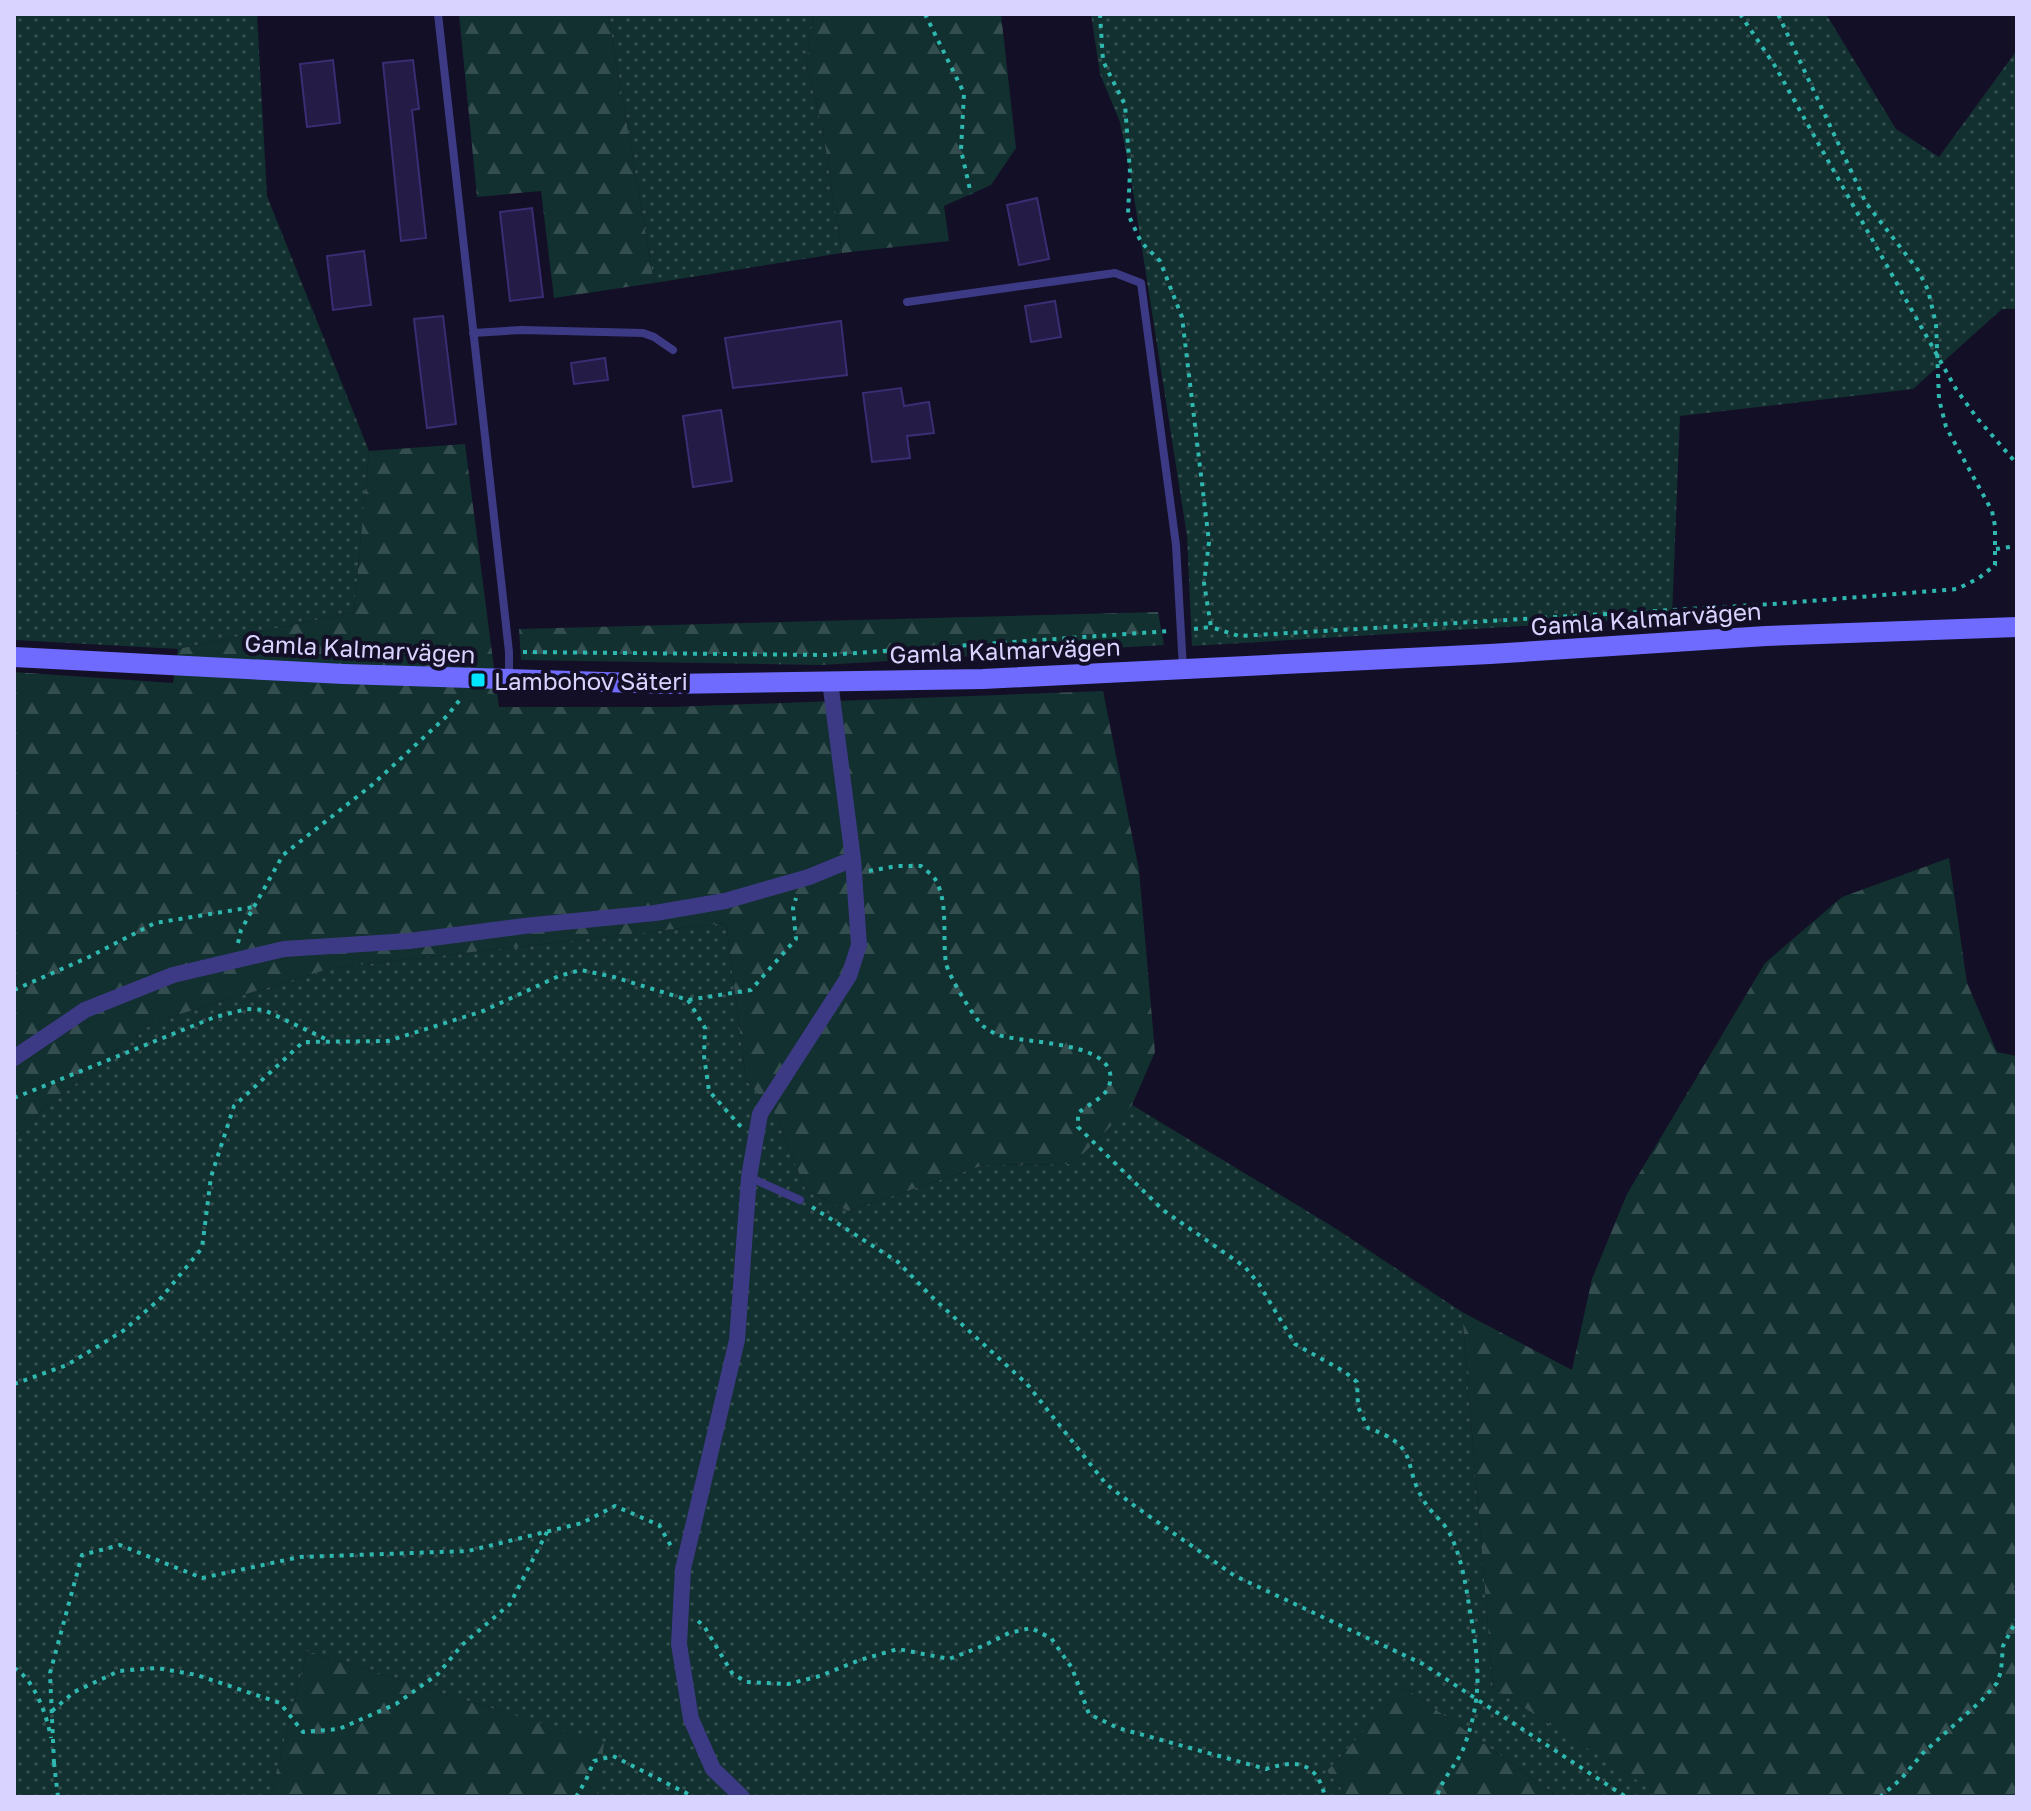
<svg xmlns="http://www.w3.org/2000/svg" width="2031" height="1811" font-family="'Golos Text',sans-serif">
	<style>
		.grass { fill: url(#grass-dots) }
		.forest { fill: url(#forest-firs) }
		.building { fill: #241b47; stroke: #3b2d73; stroke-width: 2 }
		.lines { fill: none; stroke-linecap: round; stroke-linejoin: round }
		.path { stroke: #2fb8b0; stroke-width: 4; stroke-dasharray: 4 6; stroke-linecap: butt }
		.lane { stroke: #3d3a85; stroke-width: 8 }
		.street { stroke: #3d3a85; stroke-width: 16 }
		.secondary { stroke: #6f6bff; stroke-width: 20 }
		.poi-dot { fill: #00e5ff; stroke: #130f26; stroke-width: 3 }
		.labels { text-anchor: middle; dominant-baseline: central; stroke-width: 8; stroke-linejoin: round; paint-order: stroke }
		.street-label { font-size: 24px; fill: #d9d4ff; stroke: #130f26 }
		.poi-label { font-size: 24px; fill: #d9d4ff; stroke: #130f26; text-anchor: start }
	</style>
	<defs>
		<pattern id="grass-dots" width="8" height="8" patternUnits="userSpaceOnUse" patternTransform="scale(2)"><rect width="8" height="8" fill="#12302f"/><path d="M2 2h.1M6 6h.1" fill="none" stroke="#344d4e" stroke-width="1.8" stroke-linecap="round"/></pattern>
		<pattern id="forest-firs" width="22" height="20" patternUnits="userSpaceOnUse" patternTransform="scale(2)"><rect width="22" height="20" fill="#12302f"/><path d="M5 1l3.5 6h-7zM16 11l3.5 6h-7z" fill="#344d4e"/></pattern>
	</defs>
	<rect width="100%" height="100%" fill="#130f26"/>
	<path class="grass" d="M 14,14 L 257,14 L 267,196 L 369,451 L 354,612 L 178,649 L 14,640 Z
		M 814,14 L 806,62 L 822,126 L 842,253 L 654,283 L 608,14 Z
		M 1091,14 L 1826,14 L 1896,129 L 1939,157 L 2017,50 L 2017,309 L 2002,309 L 1913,389 L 1680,416 L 1672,617 L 1192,646 L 1187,536 L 1130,172 L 1120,122 L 1100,74 Z
		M 726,923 L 746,1080 L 775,1114 L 806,1190 L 848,1211 L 984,1165 L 1073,1164 L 1132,1105 L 1335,1228 L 1462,1312 L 1493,1688 L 1655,1791 L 1653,1797 L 1559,1797 L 1404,1687 L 1327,1771 L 1348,1797 L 598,1797 L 603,1743 L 307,1651 L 270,1797 L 14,1797 L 14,1142 L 40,1112 L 154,1022 L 332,968 Z"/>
	<path class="forest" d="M 459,14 L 608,14 L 654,283 L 554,298 L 541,191 L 477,197 Z
		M 814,14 L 1001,14 L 1016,148 L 991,185 L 944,206 L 949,241 L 842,253 L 822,126 L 806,62 Z
		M 465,444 L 499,707 L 671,707 L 1103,691 L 1139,870 L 1155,1052 L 1132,1105 L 1073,1164 L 984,1165 L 848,1211 L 806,1190 L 775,1114 L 746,1080 L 726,923 L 332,968 L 154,1022 L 40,1112 L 14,1142 L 14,672 L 173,683 L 178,649 L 354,612 L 369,451 Z
		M 1158,612 L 1164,645 L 821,665 L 521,660 L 519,629 Z
		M 1949,858 L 1967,983 L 1997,1052 L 2017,1056 L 2017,1586 L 2014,1588 L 2017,1598 L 2017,1797 L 1653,1797 L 1654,1791 L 1493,1688 L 1462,1312 L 1572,1370 L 1592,1279 L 1627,1194 L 1765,963 L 1842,897 Z
		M 307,1651 L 604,1743 L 598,1797 L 270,1797 Z
		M 1404,1687 L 1559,1797 L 1348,1797 L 1327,1771 Z"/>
	<path class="building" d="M 333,60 L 340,123 L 307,127 L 300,64 Z
		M 413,60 L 419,109 L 412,110 L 426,238 L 401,241 L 383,63 Z
		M 1037,198 L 1049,259 L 1019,265 L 1007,205 Z
		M 532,208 L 543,297 L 510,301 L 500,212 Z
		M 364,251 L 371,305 L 333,310 L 327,256 Z
		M 1055,301 L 1061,337 L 1031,342 L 1025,306 Z
		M 443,316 L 456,424 L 427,428 L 414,319 Z
		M 841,321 L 847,375 L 733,388 L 725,338 Z
		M 605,358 L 608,380 L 574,384 L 571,363 Z
		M 901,388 L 904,406 L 929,402 L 934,433 L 907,436 L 910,458 L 872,462 L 863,393 Z
		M 721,410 L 732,481 L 693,487 L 683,416 Z"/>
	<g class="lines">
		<path class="path" d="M 925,14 L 964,93 L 961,150 L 971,194
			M 1100,14 L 1103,61 L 1125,105 L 1130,172 L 1128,214 L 1141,242 L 1160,261 L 1182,317 L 1209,542 L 1204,583 L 1211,627 L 1239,636 L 1773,604 L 1957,589 L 1979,578 L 1995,565 L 1995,526 L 1992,511 L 1946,427 L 1939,399 L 1936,324 L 1928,290 L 1918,270 L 1866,203 L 1778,14
			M 1740,14 L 1775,66 L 1956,389 L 1977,418 L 2017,464
			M 1996,549 L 2017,546
			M 1194,629 L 1211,627
			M 523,652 L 827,655 L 1169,631
			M 869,871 L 897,866 L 921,866 C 925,870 932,874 935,879 C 949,902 942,938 946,963 C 948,975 974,1018 983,1026 C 987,1029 994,1034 999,1035 C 1022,1044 1124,1040 1109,1086 C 1105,1098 1087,1105 1078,1113 L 1078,1127 L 1163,1210 L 1245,1267 L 1259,1284 L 1295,1344 L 1345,1372 L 1357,1382 L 1358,1407 L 1368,1428 C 1422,1447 1401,1464 1424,1501 C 1431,1513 1444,1522 1450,1534 C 1461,1557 1465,1580 1469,1605 C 1478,1657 1484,1692 1465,1744 C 1459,1763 1442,1777 1437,1797
			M 238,943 L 241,930 L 283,855 L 372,785 L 447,716 L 462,697
			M 14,990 L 89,957 L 155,923 L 253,907
			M 688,1000 L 705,1028 L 704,1056 L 709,1091 L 742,1128
			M 14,1098 L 215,1017 L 247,1009 L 264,1010 L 330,1041
			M 812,1207 L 898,1262 L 931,1296 L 1027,1384 L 1106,1484 L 1136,1507 L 1235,1576 L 1423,1664 L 1626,1797
			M 14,1384 L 67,1365 L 123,1331 L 162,1297 L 202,1248 L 211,1177 L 234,1106 L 303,1042 L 388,1041 L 483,1011 L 559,976 L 581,970 L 614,977 L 688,1000 L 751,990 L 796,939 L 793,908 L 796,898
			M 698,1621 L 704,1626 L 732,1673 L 746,1682 L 788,1684 L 820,1676 L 860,1660 L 898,1649 L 949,1659 L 983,1646 L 1009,1633 L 1031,1628 L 1051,1638 L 1072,1668 L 1089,1714 L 1118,1728 L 1266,1769 C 1297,1759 1317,1762 1325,1797
			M 14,1668 C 35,1680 47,1716 51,1738
			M 52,1711 L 74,1692 L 119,1671 L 157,1668 L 197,1675 L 280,1703 L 303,1732 L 339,1729 L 396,1704 L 438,1674 L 462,1645 L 510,1604 L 547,1532
			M 54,1763 L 50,1673 L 82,1555 L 120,1545 L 202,1578 L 300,1557 L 468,1551 L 582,1523 L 615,1506 L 659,1525 L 671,1546
			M 54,1763 L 58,1797
			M 576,1797 L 586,1780 L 594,1761 L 613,1756 L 694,1797
			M 1880,1797 L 1901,1779 L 1923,1753 L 1982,1700 L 1997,1683 L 2001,1671 L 2003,1646 L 2017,1619"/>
		<path class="lane" d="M 438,14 L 509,652 L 509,680
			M 907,302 L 1115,273 L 1141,283 L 1176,545 L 1183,669
			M 473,333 L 521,330 L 643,333 L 654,337 L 673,350
			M 749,1177 L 800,1200"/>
		<path class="street" d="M 14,1058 L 85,1010 L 173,975 L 284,949 L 409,941 L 524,926 L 655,913 L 725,901 L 809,877 L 853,859 L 830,681
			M 742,1797 L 713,1769 L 691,1719 L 679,1644 L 683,1569 L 737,1340 L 749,1177 L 760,1114 L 849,976 L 859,945 L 853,859"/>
		<path class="secondary" d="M 14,657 L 344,674 L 668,684 L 983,679 L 1490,654 L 1766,636 L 2017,627"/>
	</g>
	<rect class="poi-dot" x="470" y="672" width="16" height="16" rx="4"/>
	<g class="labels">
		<g class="street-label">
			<text transform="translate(1646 618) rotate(-4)">Gamla Kalmarvägen</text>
			<text transform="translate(360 648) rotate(3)">Gamla Kalmarvägen</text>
			<text transform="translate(1005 650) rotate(-2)">Gamla Kalmarvägen</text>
		</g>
		<g class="poi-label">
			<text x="494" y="680">Lambohov Säteri</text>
		</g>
	</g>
	<rect width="2031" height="1811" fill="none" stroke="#d9d4ff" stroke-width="32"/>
</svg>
